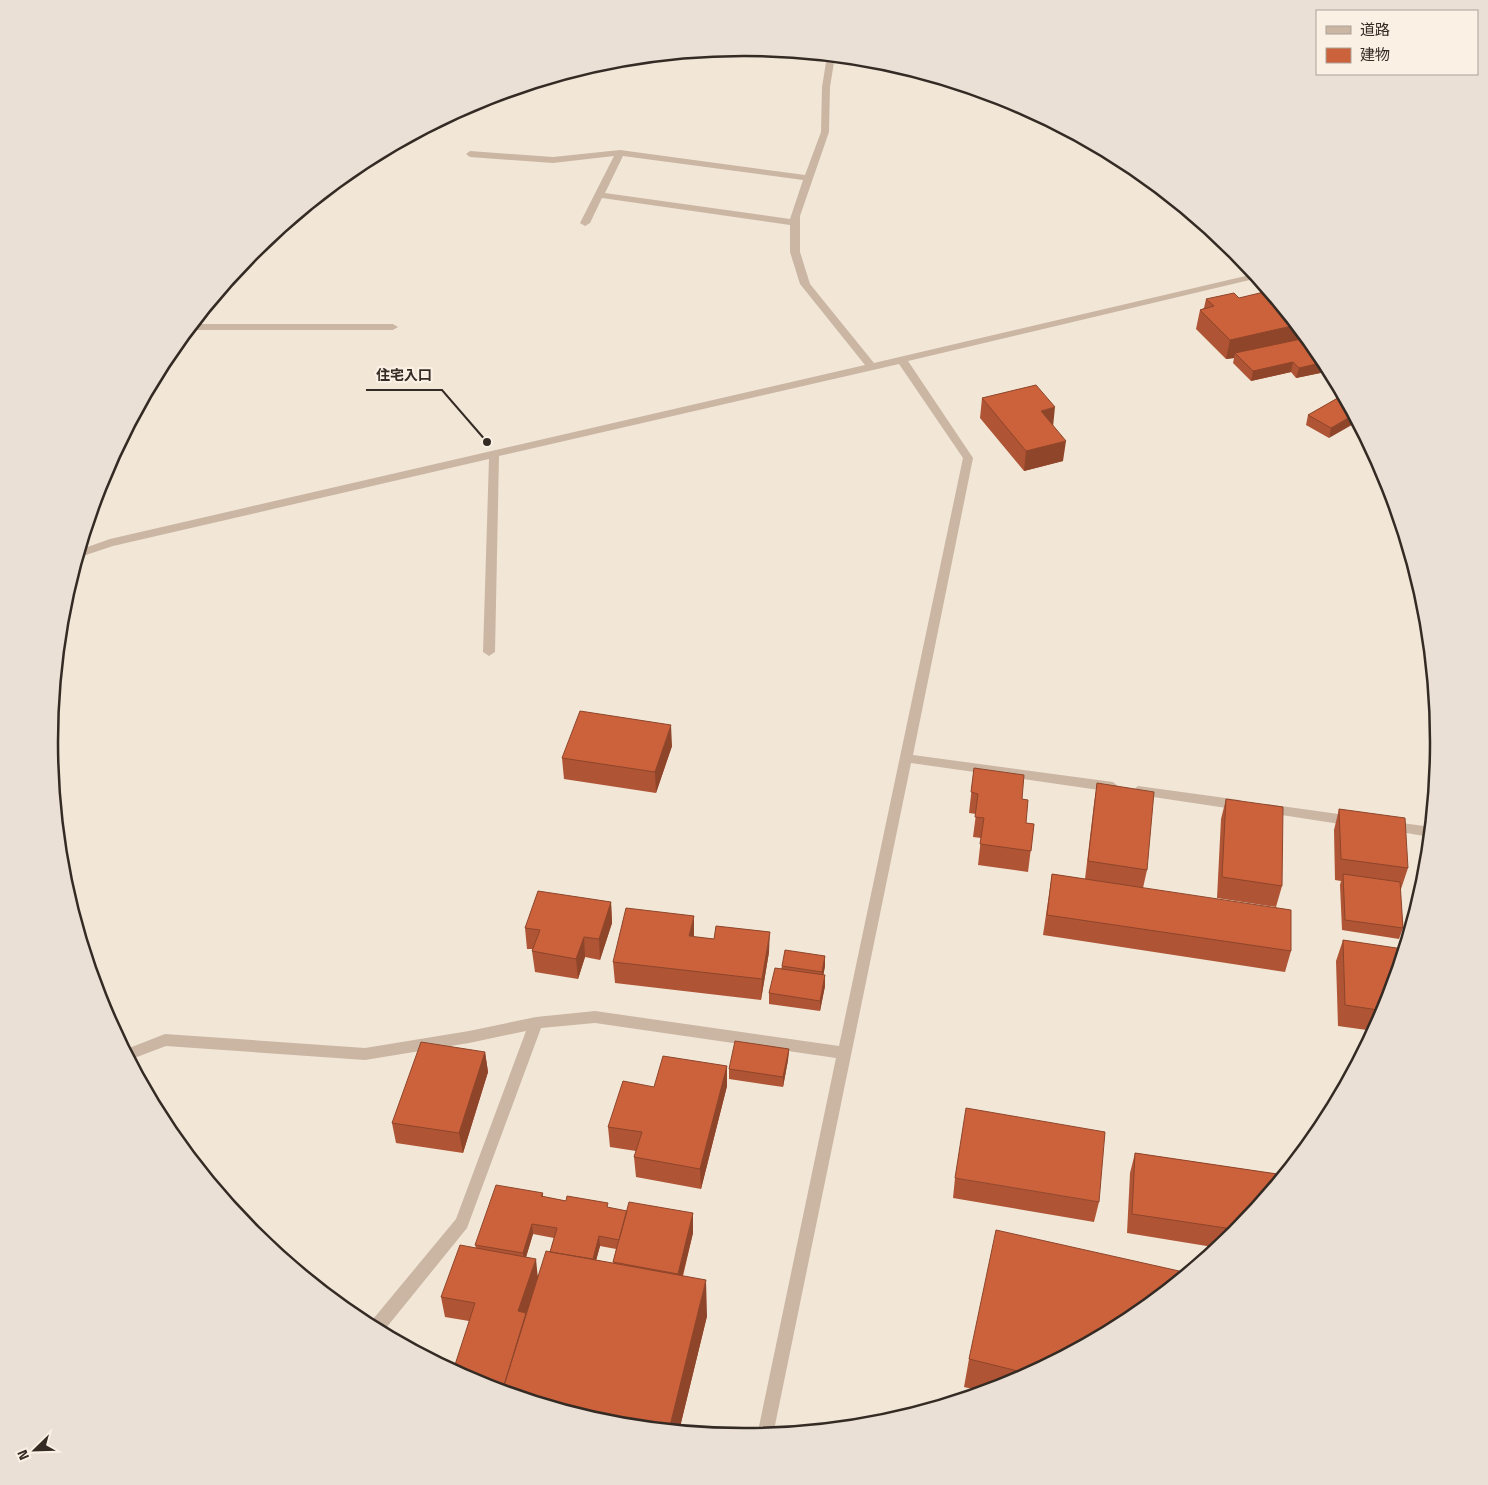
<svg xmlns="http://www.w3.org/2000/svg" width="1488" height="1485" font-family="'Titillium Web','Noto Sans JP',sans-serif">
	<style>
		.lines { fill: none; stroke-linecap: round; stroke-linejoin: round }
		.minor { fill: #cab6a3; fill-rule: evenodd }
		.wall { fill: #af5434; fill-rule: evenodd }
		.shaded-wall { fill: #8e452a }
		.building { fill: #cb623c; stroke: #8e452a }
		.rim { fill: none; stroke: #352b25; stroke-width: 2.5 }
		.leader { fill: none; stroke: #352b25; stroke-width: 2 }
		.callout-dot { fill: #352b25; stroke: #faf0e4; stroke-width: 2 }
		.callout-label { font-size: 14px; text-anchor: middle; font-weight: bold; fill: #352b25; stroke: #faf0e4; stroke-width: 4.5; stroke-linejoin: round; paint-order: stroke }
	</style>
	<rect width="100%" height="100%" fill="#f2e6d7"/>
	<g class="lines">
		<path class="minor" d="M 827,56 L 835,56 L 830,87 L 829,132 L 800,216 L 800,252 L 810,284 L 874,363 L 1254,274 L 1258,278 L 908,361 L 973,458 L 913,755 L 1113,782 L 1119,787 L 1113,792 L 911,763 L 773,1435 L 757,1436 L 836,1058 L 595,1023 L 541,1028 L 467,1228 L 382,1333 L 368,1326 L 369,1324 L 456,1219 L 526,1031 L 469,1043 L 365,1060 L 166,1046 L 129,1060 L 124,1050 L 165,1034 L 365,1048 L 469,1031 L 536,1017 L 595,1011 L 839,1046 L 963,458 L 899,364 L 499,456 L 495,652 L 489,656 L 483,652 L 489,459 L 113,546 L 77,558 L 79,550 L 110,539 L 865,365 L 800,284 L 790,252 L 790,225 L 602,198 L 590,223 L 585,226 L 580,223 L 614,156 L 553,163 L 470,157 L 466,154 L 470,151 L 553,157 L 620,150 L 805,175 L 821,132 L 822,87 ZM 623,156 L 803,180 L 790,219 L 605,193 Z
			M 193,324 L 393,324 L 398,327 L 393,330 L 188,330 Z
			M 1138,786 L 1240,800 L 1246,805 L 1240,810 L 1133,794 L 1132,791 Z
			M 1267,804 L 1353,816 L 1358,818 L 1359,821 L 1358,824 L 1353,826 L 1262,812 L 1261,809 Z
			M 1388,821 L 1431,827 L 1430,837 L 1383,829 L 1381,826 L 1383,823 Z"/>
	</g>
	<path class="wall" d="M 1239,298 L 1322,357 L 1330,371 L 1296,378 L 1291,372 L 1251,381 L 1233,363 L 1234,358 L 1226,359 L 1196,329 L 1200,310 L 1204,308 L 1206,299 Z
		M 1343,395 L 1329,438 L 1306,425 L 1308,415 Z
		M 982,398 L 1053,426 L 1063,461 L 1024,471 L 980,418 Z
		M 672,746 L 656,793 L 564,779 L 562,758 Z
		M 974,768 L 1022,799 L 1026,823 L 1034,824 L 1028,872 L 978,865 L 981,838 L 973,837 L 976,814 L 969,813 Z
		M 1097,783 L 1147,870 L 1143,888 L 1291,951 L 1285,972 L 1043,935 L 1052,874 L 1085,879 L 1094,804 Z
		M 1226,799 L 1282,886 L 1276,907 L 1217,898 L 1221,819 Z
		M 1339,809 L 1408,868 L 1401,889 L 1400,889 L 1403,928 L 1399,939 L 1342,930 L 1340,885 L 1341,881 L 1335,880 L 1334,830 Z
		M 611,902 L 612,923 L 600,960 L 585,957 L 578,979 L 535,972 L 532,951 L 533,949 L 527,949 L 525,928 Z
		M 694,937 L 714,939 L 769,952 L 761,1000 L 615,983 L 613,962 Z
		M 1343,940 L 1386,1009 L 1374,1031 L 1338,1026 L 1336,961 Z
		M 825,956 L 825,966 L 823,975 L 825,975 L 825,986 L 820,1011 L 769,1004 L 769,993 L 781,969 L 782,966 Z
		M 789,1049 L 788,1060 L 783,1087 L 729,1079 L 729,1069 Z
		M 485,1052 L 488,1072 L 463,1153 L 396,1143 L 392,1123 Z
		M 727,1066 L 727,1086 L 701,1189 L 636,1177 L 634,1157 L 636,1151 L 610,1147 L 608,1127 L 654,1087 Z
		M 1135,1153 L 1284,1175 L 1235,1234 L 1219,1248 L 1127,1233 L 1130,1173 Z
		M 955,1178 L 1099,1202 L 1094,1222 L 953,1198 Z
		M 543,1193 L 543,1197 L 627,1211 L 693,1213 L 693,1233 L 683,1276 L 707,1316 L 679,1431 L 608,1424 L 469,1321 L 445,1317 L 441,1297 L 476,1248 L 475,1245 ZM 533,1234 L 554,1238 L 550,1252 L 538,1276 L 526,1257 ZM 600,1246 L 616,1249 L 613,1263 L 596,1260 Z
		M 1130,1321 L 1010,1385 L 985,1392 L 964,1387 L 969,1359 Z"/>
	<path class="shaded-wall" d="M 1296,325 L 1307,338 L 1235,353 L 1234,358 L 1226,359 L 1230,340 Z
		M 1293,362 L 1291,372 L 1251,381 L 1253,371 Z
		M 1325,362 L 1330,371 L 1296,378 L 1299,368 Z
		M 1055,407 L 1053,427 L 1041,411 Z
		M 1353,415 L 1357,422 L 1329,438 L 1331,428 Z
		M 1066,441 L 1063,461 L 1024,471 L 1026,451 Z
		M 671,725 L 672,746 L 656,793 L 655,772 Z
		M 611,902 L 612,923 L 600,960 L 599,939 Z
		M 694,916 L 694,936 L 689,936 Z
		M 770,932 L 769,952 L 761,1000 L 762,979 Z
		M 584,937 L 585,957 L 578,979 L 576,959 Z
		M 825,956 L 825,966 L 822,983 L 822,972 Z
		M 825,975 L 825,986 L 820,1011 L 820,1001 Z
		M 789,1049 L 788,1060 L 783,1087 L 783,1077 Z
		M 485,1052 L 488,1072 L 463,1153 L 459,1133 Z
		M 727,1066 L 727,1086 L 701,1189 L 700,1169 Z
		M 693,1213 L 693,1233 L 678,1293 L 678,1274 Z
		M 532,1224 L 533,1234 L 524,1264 L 523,1253 Z
		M 599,1236 L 600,1246 L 592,1276 L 591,1266 Z
		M 536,1259 L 538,1279 L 521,1331 L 518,1311 Z
		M 706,1280 L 707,1316 L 679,1431 L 669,1430 Z"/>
	<path class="building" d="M 1268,291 L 1296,325 L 1230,340 L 1200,310 L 1214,306 L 1206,299 L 1234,293 L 1239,298 Z
		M 1306,338 L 1322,357 L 1325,362 L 1299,368 L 1293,362 L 1253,371 L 1235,353 Z
		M 1036,385 L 1055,407 L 1041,411 L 1066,441 L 1026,451 L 982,398 Z
		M 1343,395 L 1353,415 L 1331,428 L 1308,415 Z
		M 580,711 L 671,725 L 655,772 L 562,758 Z
		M 974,768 L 1024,775 L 1022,799 L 1028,800 L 1026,823 L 1034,824 L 1031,851 L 980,844 L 984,818 L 975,817 L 978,794 L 971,792 Z
		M 1097,783 L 1154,792 L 1147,870 L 1088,861 Z
		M 1226,799 L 1283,807 L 1282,886 L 1222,877 Z
		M 1339,809 L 1405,818 L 1408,868 L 1341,859 Z
		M 1052,874 L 1291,910 L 1291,951 L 1047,915 Z
		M 1343,874 L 1400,882 L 1403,928 L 1345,920 Z
		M 538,891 L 611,902 L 599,939 L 584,937 L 576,959 L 532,951 L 540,930 L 525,928 Z
		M 626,908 L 694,916 L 689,936 L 714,939 L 716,926 L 770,932 L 762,979 L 613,962 Z
		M 1343,940 L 1403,949 L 1403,953 L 1385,1011 L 1345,1005 Z
		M 785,950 L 825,956 L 822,972 L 782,966 Z
		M 775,968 L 825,975 L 820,1001 L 769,993 Z
		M 735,1041 L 789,1049 L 783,1077 L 729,1069 Z
		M 421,1042 L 485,1052 L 459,1133 L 392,1123 Z
		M 663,1056 L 727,1066 L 700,1169 L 634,1157 L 642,1132 L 608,1127 L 623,1081 L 654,1087 Z
		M 966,1108 L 1105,1132 L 1099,1202 L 955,1178 Z
		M 1135,1153 L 1284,1175 L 1239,1230 L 1132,1214 Z
		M 496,1185 L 543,1193 L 541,1196 L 566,1201 L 567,1196 L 608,1203 L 607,1207 L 627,1211 L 619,1240 L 599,1236 L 593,1259 L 550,1252 L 557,1228 L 532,1224 L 523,1253 L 475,1245 Z
		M 629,1202 L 693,1213 L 678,1274 L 613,1262 Z
		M 996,1230 L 1188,1273 L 1130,1321 L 1030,1374 L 969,1359 Z
		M 460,1245 L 536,1259 L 518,1311 L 526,1313 L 502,1392 L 478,1384 L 453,1371 L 475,1303 L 441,1297 Z
		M 546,1251 L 706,1280 L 669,1430 L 608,1424 L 502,1392 Z"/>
	<path d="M0 0H1488V1485H0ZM58 742a686 686 0 1 1 1372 0a686 686 0 1 1-1372 0Z" fill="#eae0d5" fill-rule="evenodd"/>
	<path class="rim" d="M58 742a686 686 0 1 1 1372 0a686 686 0 1 1-1372 0Z"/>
	<path class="leader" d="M487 442L442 390H366"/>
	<circle class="callout-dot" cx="487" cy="442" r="5"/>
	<g class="callout-label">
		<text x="404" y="380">住宅入口</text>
	</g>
	<rect x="1316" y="10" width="162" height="65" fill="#faf0e4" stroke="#aba198"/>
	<rect x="1326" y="26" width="25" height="8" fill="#cab6a3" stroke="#aba198"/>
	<text x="1360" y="35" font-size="15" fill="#352b25">道路</text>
	<rect x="1326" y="48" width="25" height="15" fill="#cb623c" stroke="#aba198"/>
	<text x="1360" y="60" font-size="15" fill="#352b25">建物</text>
	<g transform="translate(35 1450) rotate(247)" stroke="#faf0e4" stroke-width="4" paint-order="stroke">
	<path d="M0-4L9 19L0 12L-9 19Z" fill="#352b25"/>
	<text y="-8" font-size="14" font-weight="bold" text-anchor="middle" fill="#352b25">N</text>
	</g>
</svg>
